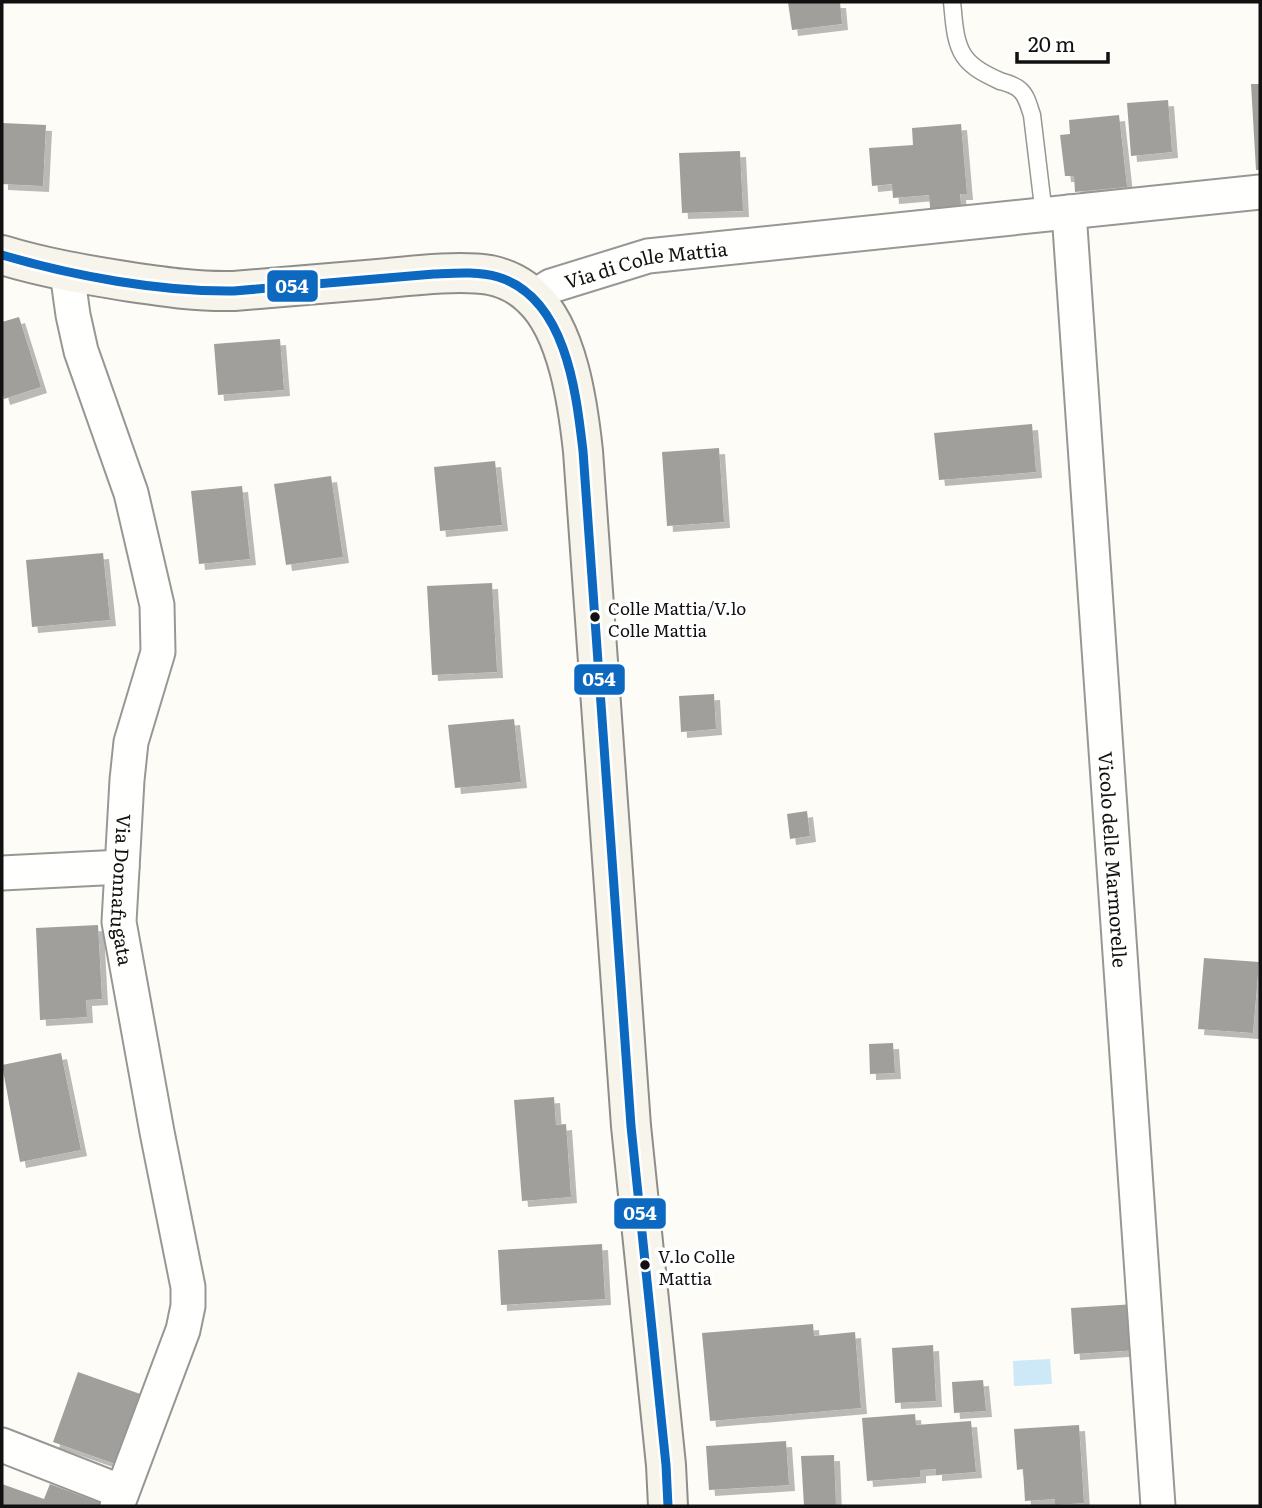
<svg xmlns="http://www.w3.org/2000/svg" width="1262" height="1508" font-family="Literata,serif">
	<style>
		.water { fill: #cde8f7 }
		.building { fill: #a19f9c; filter: url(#shadow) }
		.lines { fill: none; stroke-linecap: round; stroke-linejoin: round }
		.lane-casing { stroke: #979795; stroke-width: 19 }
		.street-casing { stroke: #979795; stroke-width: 37 }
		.secondary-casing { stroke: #8e8d8b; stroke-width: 42 }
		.lane { stroke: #fffffe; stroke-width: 16 }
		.street { stroke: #fffffe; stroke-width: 33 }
		.secondary { stroke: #f6f4eb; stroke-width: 38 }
		.bus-1-casing { stroke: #fff; stroke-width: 14 }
		.bus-1 { stroke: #0c69bf; stroke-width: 9 }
		.bus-dot { fill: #111; stroke: #fff; stroke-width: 2.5 }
		.labels { text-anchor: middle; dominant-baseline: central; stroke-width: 7; stroke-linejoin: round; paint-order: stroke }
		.bus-label { font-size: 17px; fill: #111; stroke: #fff; text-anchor: start }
		.street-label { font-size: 19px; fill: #111; stroke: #fff }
		.line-badge { stroke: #fff; stroke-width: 2.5 }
		.badge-label { font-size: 19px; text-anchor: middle; font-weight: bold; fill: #fff }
	</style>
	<defs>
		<filter id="shadow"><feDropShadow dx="6" dy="6" stdDeviation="0" flood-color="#0004"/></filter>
	</defs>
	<rect width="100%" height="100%" fill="#fdfcf7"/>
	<path class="water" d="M 1050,1359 L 1052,1384 L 1014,1386 L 1013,1361 Z"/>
	<path class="building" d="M 788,2 L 840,2 L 842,24 L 792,30 Z
		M 1251,84 L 1260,84 L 1260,170 L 1256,170 Z
		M 1168,100 L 1172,152 L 1131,156 L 1127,103 Z
		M 1119,115 L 1127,187 L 1075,192 L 1074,176 L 1065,176 L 1060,135 L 1070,134 L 1069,120 Z
		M 2,123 L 46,125 L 43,186 L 2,184 Z
		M 961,124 L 967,194 L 960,194 L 962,216 L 931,219 L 929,195 L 893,198 L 892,184 L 872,186 L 869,148 L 913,145 L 912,128 Z
		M 740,151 L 743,211 L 682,213 L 679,153 Z
		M 19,317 L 41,387 L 4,399 L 2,391 L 2,322 Z
		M 280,339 L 284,390 L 218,395 L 214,344 Z
		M 1032,424 L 1036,472 L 939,480 L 934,433 Z
		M 719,448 L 724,522 L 667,526 L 662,452 Z
		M 495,461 L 502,525 L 440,531 L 434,467 Z
		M 331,476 L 343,557 L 286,565 L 274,484 Z
		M 242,486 L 250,559 L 199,564 L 191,491 Z
		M 103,553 L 110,620 L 32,627 L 26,560 Z
		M 492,583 L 497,672 L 432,675 L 427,586 Z
		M 714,694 L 716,729 L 681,732 L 679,696 Z
		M 514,719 L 521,782 L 455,788 L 448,725 Z
		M 807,811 L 810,836 L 790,839 L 787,814 Z
		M 98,925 L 102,999 L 86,1000 L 87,1017 L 40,1020 L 36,928 Z
		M 1204,958 L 1259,962 L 1253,1033 L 1198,1029 Z
		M 893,1043 L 895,1073 L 870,1074 L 869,1044 Z
		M 61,1053 L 81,1150 L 20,1162 L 2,1065 Z
		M 554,1097 L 556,1125 L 566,1124 L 571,1197 L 522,1201 L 514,1100 Z
		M 602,1244 L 605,1299 L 501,1305 L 498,1250 Z
		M 1136,1304 L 1139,1350 L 1074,1354 L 1071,1308 Z
		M 813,1324 L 814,1336 L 855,1332 L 861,1408 L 710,1421 L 702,1333 Z
		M 933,1345 L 936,1401 L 895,1403 L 892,1348 Z
		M 78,1372 L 143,1395 L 118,1465 L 53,1442 Z
		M 983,1380 L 986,1411 L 954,1413 L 952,1382 Z
		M 915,1414 L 916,1425 L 971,1421 L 976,1472 L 936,1475 L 936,1469 L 920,1470 L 920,1477 L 867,1481 L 862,1418 Z
		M 1079,1425 L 1084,1503 L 1055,1505 L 1055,1499 L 1025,1501 L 1023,1469 L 1017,1470 L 1014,1429 Z
		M 786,1441 L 789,1485 L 709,1490 L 706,1446 Z
		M 834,1455 L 836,1506 L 804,1506 L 801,1456 Z
		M 2,1484 L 44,1499 L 50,1484 L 103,1504 L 102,1506 L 2,1506 Z"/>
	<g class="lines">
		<defs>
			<path id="lane" d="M 952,2 C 954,19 954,41 964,56 C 972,68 987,75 1000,81 C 1007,83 1015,85 1020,90 C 1027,96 1029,107 1032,115 L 1044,215"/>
			<g id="street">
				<path id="s1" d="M 1069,212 L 1158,1506"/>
				<path id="s2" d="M 67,272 L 73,315 L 81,351 L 131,493 L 157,605 L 158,652 L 131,742 L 127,780 L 119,922 L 157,1132 L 188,1287 L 188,1306 L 183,1330 L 117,1506"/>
				<path id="s3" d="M 533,297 L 551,286 L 648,256 L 1260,192"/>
				<path d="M 2,873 L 122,867"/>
				<path d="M 2,1445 L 122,1492"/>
			</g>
			<path id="secondary" d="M 2,255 C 44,268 87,275 131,282 C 165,287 199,292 234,291 C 282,287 330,283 378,279 C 410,276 458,270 490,275 C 505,278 521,286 532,297 C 568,330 578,405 583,451 L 631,1126 L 666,1465 L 668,1506"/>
		</defs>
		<use href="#lane" class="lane-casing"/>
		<use href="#street" class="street-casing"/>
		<use href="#secondary" class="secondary-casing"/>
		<use href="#lane" class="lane"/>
		<use href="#street" class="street"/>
		<use href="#secondary" class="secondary"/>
		<defs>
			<path id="bus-1" d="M 2,255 C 73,276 160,292 234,291 L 434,274 C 455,273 478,271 498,277 C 566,298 576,391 583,451 L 631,1126 L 666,1465 L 668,1506"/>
		</defs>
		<use href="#bus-1" class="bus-1-casing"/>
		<use href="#bus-1" class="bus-1"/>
	</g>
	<g class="bus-dot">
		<circle cx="595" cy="617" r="6"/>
		<circle cx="645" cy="1265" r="6"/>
	</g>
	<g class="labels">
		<g class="bus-label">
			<text x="608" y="607">Colle Mattia/V.lo<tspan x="608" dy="22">Colle Mattia</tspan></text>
			<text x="658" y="1255">V.lo Colle<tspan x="658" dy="22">Mattia</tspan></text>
		</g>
		<g class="street-label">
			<text stroke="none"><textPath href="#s3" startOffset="119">Via di Colle Mattia</textPath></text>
			<text stroke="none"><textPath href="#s1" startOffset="649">Vicolo delle Marmorelle</textPath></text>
			<text stroke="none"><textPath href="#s2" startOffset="635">Via Donnafugata</textPath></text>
		</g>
	</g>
	<g class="line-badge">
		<rect x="266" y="269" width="53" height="34" rx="7" fill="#0c69bf"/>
		<rect x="573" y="663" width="53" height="33" rx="7" fill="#0c69bf"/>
		<rect x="613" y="1197" width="54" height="33" rx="7" fill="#0c69bf"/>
	</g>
	<g class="badge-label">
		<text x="292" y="293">054</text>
		<text x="599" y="686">054</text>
		<text x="640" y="1220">054</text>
	</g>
	<rect width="1262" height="1508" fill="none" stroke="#111111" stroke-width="7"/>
	<path d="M1017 52v10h91v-10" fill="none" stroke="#111111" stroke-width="3.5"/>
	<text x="1028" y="52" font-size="21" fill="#111111" stroke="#ffffff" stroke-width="5" paint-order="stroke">20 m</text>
</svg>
